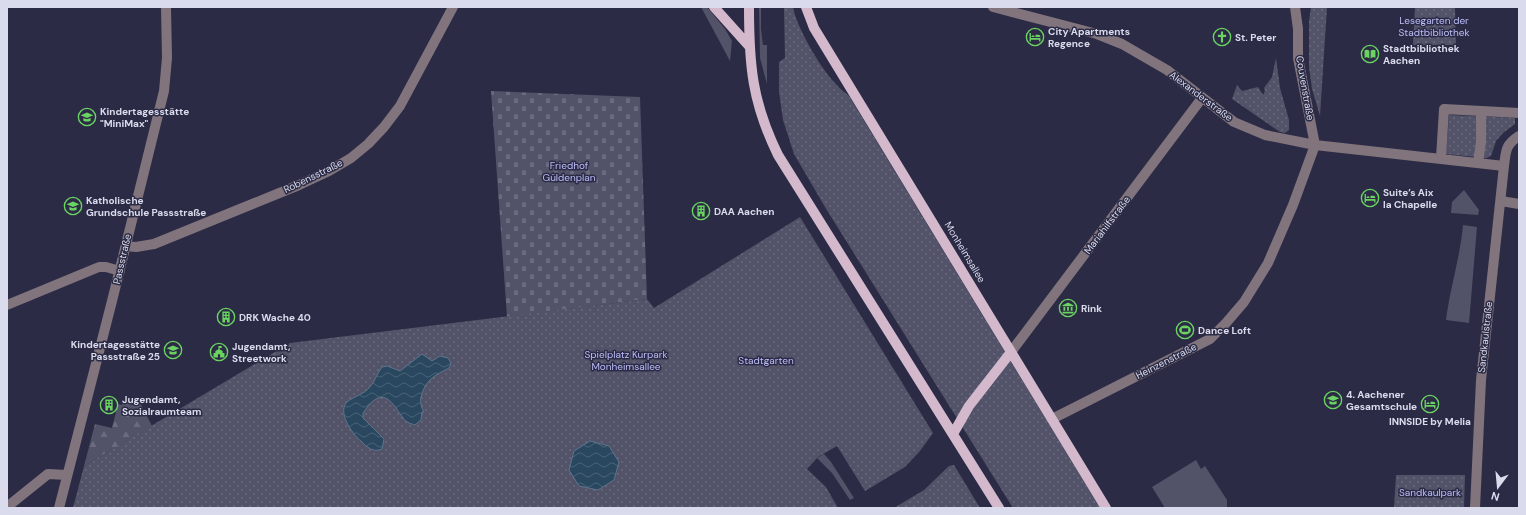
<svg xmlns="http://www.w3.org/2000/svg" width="1526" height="515" font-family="'DM Sans',sans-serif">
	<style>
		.green { fill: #525368 }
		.forest { fill: url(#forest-firs) }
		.cemetery { fill: url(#cemetery-stones) }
		.park { fill: url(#park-dots) }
		.water { fill: url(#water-waves); stroke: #5e748a }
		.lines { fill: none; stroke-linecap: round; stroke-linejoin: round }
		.minor { stroke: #81747d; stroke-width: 10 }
		.major { stroke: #d4b9cd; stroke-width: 10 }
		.labels { text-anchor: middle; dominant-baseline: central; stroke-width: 3; stroke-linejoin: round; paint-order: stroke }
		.park-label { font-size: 10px; fill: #bdbefa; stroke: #2b2b45 }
		.poi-label { font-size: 10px; font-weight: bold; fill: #dadbed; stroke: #2b2b45; text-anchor: start }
		.street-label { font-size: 10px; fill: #dadbed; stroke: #2b2b45 }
	</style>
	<defs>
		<pattern id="forest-firs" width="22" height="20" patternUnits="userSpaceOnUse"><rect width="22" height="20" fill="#525368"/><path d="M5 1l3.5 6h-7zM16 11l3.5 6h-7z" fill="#6a6b7e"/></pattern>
		<pattern id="cemetery-stones" width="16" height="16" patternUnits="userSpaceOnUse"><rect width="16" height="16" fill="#525368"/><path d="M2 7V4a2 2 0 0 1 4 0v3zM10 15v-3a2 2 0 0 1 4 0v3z" fill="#6a6b7e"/></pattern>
		<pattern id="park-dots" width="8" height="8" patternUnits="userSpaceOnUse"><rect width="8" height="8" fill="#525368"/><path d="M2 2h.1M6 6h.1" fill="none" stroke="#6a6b7e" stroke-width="1.8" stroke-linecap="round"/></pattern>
		<pattern id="water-waves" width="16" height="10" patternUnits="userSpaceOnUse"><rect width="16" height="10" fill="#29485f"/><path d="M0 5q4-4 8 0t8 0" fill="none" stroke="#476276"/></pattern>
	</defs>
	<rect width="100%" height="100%" fill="#2b2b45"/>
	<path class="green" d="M 701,7 L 707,7 L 725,29 L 732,41 L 730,61 Z
		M 759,7 L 761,7 L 761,29 L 763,45 L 767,45 L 767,84 L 760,58 Z
		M 1464,190 L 1479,210 L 1478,215 L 1451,213 L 1452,202 Z
		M 1463,225 L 1477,227 L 1469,323 L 1446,320 C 1450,288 1460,258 1463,225 Z
		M 824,454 L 831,462 L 854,498 L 850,500 L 832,473 L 817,458 Z
		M 1196,460 L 1201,469 L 1205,466 L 1227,500 L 1227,507 L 1165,508 L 1152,487 Z"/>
	<path class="forest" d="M 138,399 L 152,426 L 84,466 L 95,424 L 112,428 L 118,404 L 122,405 L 123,402 L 126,403 L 130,400 L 131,403 Z"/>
	<path class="cemetery" d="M 491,91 L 640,97 L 647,299 L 507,317 Z"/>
	<path class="park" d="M 784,7 L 793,7 C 796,26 821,69 835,83 C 839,88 844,92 849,96 L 1100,508 L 1013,508 L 825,207 L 794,154 L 783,120 L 779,92 L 779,62 L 785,58 Z
		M 1311,7 L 1327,7 L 1320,116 L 1312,89 L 1309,67 L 1309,21 Z
		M 1415,7 L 1455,8 L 1456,45 L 1413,45 Z
		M 1276,58 L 1280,88 L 1289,120 L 1289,130 L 1285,133 L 1280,132 L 1232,99 L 1237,85 L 1242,91 L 1258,87 L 1263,95 L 1265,91 L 1264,88 L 1272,77 Z
		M 1449,115 L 1515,118 L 1515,124 L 1503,133 L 1496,141 L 1491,156 L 1486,158 L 1446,154 Z
		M 800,217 L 933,433 L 920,451 L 905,467 L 865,491 L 837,446 L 818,457 L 807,469 L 826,487 L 838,508 L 73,508 L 84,466 L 290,343 L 647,299 L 654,308 Z
		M 954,465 L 980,508 L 894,508 L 924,490 L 949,466 Z
		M 1396,475 L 1465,475 L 1464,508 L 1394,508 Z"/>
	<path class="water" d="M 422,354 L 432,361 L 440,356 L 448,358 L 451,363 L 449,368 C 435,375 425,380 421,397 C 420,401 421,408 424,412 L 422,412 L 421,420 L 415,425 C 412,424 408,423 406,421 C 398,414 390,391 376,399 C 370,402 367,408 363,413 L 363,418 L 384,439 L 382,449 C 373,453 367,447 361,441 C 352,434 336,411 348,401 C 355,396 364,394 369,388 C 375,382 377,373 382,367 L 387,366 L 400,371 Z
		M 590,441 L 609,446 L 619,462 L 614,480 L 598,490 L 579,486 L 569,470 L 574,451 Z"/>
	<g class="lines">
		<path class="minor" d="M 993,7 L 1097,34 L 1122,44 L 1167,70 L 1234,122 L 1265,135 L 1315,145 L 1504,166
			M 1441,158 L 1444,109 L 1519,113
			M 1478,163 L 1481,142 L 1481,111
			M 1501,201 L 1519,204
			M 126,246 L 136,247 L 154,244 L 299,185 L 329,171 L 351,158 L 368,144 L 384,127 L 400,106 L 453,7
			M 7,305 L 99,267 L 106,267 L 120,271
			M 1011,352 L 1202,98
			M 1052,419 L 1210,339 L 1226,323 L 1244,302 L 1268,263 L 1293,205 L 1315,145 L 1298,58 L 1298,29 L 1295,7
			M 7,507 L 48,474 L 67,475
			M 59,508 L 112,301 L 164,91 L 167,58 L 166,7
			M 1475,508 L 1481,380 L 1504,166 C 1506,151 1505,145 1519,136"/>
		<path class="major" d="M 714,7 L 749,46
			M 749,7 C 749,65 752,102 778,155 L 999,508
			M 806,7 L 814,28 L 1106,508
			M 953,434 L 969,406 L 1011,352"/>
	</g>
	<defs>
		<symbol id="hotel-ring" viewBox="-11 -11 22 22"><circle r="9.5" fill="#2b2b45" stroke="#6bd362" stroke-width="1.5"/><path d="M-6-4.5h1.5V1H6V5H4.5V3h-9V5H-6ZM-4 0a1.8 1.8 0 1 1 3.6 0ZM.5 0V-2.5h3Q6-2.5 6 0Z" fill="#6bd362"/></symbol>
		<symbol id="church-ring" viewBox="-11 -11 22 22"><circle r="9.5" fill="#2b2b45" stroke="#6bd362" stroke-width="1.5"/><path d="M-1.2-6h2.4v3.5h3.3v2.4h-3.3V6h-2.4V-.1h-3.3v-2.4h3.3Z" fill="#6bd362"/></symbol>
		<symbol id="library-ring" viewBox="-11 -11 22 22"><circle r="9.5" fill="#2b2b45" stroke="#6bd362" stroke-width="1.5"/><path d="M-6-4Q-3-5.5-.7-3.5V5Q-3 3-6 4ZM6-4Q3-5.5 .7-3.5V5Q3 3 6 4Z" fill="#6bd362"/></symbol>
		<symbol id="school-ring" viewBox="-11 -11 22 22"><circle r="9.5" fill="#2b2b45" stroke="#6bd362" stroke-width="1.5"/><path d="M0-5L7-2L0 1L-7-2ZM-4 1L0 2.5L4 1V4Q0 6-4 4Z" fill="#6bd362"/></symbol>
		<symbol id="building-ring" viewBox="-11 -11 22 22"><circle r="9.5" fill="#2b2b45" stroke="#6bd362" stroke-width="1.5"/><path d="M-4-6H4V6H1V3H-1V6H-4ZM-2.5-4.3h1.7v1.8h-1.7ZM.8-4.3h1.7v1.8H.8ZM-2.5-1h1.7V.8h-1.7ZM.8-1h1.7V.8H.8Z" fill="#6bd362"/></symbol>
		<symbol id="museum-ring" viewBox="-11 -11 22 22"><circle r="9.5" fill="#2b2b45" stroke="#6bd362" stroke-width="1.5"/><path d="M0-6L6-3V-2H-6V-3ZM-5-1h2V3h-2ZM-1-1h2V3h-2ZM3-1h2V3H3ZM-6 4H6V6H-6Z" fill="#6bd362"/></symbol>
		<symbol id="stadium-ring" viewBox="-11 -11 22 22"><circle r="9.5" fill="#2b2b45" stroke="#6bd362" stroke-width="1.5"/><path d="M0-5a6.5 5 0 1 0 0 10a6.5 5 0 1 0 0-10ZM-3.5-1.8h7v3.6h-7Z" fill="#6bd362"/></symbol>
		<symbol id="civic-ring" viewBox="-11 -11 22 22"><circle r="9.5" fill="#2b2b45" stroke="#6bd362" stroke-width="1.5"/><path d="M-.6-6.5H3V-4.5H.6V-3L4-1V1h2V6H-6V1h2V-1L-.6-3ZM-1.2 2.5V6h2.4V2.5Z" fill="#6bd362"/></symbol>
	</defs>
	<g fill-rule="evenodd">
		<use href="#hotel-ring" x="1025" y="27" width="20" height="20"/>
		<use href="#church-ring" x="1212" y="27" width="20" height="20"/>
		<use href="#library-ring" x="1360" y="44" width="20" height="20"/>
		<use href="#school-ring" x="77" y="107" width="20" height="20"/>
		<use href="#hotel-ring" x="1360" y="188" width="20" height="20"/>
		<use href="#school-ring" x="63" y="196" width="20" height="20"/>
		<use href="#building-ring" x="691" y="201" width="20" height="20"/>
		<use href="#museum-ring" x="1058" y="298" width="20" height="20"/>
		<use href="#building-ring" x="216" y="307" width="20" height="20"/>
		<use href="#stadium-ring" x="1175" y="320" width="20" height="20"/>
		<use href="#school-ring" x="163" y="340" width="20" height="20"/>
		<use href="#civic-ring" x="209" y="342" width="20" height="20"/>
		<use href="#school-ring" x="1323" y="390" width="20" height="20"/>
		<use href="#hotel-ring" x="1420" y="394" width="20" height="20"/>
		<use href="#building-ring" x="99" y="395" width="20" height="20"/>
	</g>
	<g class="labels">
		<g class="park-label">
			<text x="1434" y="20">Lesegarten der<tspan x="1434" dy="12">Stadtbibliothek</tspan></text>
			<text x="569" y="165">Friedhof<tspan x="569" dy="12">Güldenplan</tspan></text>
			<text x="626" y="354">Spielplatz Kurpark<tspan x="626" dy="12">Monheimsallee</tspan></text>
			<text x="766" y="360">Stadtgarten</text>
			<text x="1430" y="492">Sandkaulpark</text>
		</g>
		<g class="poi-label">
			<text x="1048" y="31">City Apartments<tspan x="1048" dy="12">Regence</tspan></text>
			<text x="1235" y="37">St. Peter</text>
			<text x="1383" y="48">Stadtbibliothek<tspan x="1383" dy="12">Aachen</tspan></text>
			<text x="100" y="111">Kindertagesstätte<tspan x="100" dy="12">"MiniMax"</tspan></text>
			<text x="1383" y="192">Suite’s Aix<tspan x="1383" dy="12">la Chapelle</tspan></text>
			<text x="86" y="200">Katholische<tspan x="86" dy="12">Grundschule Passstraße</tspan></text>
			<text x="714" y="211">DAA Aachen</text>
			<text x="1081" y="308">Rink</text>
			<text x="239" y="317">DRK Wache 40</text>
			<text x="1198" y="330">Dance Loft</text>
			<text x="160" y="344" text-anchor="end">Kindertagesstätte<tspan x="160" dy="12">Passstraße 25</tspan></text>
			<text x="232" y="346">Jugendamt,<tspan x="232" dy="12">Streetwork</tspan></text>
			<text x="1346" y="394">4. Aachener<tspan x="1346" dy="12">Gesamtschule</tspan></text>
			<text x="122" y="399">Jugendamt,<tspan x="122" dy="12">Sozialraumteam</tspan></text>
			<text x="1430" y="421" text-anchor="middle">INNSIDE by Melia</text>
		</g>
		<g class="street-label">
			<text transform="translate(1305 88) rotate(80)">Couvenstraße</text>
			<text transform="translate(1201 96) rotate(37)">Alexanderstraße</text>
			<text transform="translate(313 176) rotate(-26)">Robensstraße</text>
			<text transform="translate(1107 225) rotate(-53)">Mariahilfstraße</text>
			<text transform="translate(965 252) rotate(59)">Monheimsallee</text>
			<text transform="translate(122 259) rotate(-77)">Passstraße</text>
			<text transform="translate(1485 337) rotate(-84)">Sandkaulstraße</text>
			<text transform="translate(1166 361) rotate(-27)">Heinzenstraße</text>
		</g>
	</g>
	<rect width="1526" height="515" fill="none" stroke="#dadbed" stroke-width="16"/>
	<g transform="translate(1498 487) rotate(196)" stroke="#2b2b45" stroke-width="3" paint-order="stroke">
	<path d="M0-3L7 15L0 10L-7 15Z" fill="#dadbed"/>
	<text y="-6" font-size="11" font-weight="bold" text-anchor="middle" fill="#dadbed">N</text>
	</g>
</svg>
